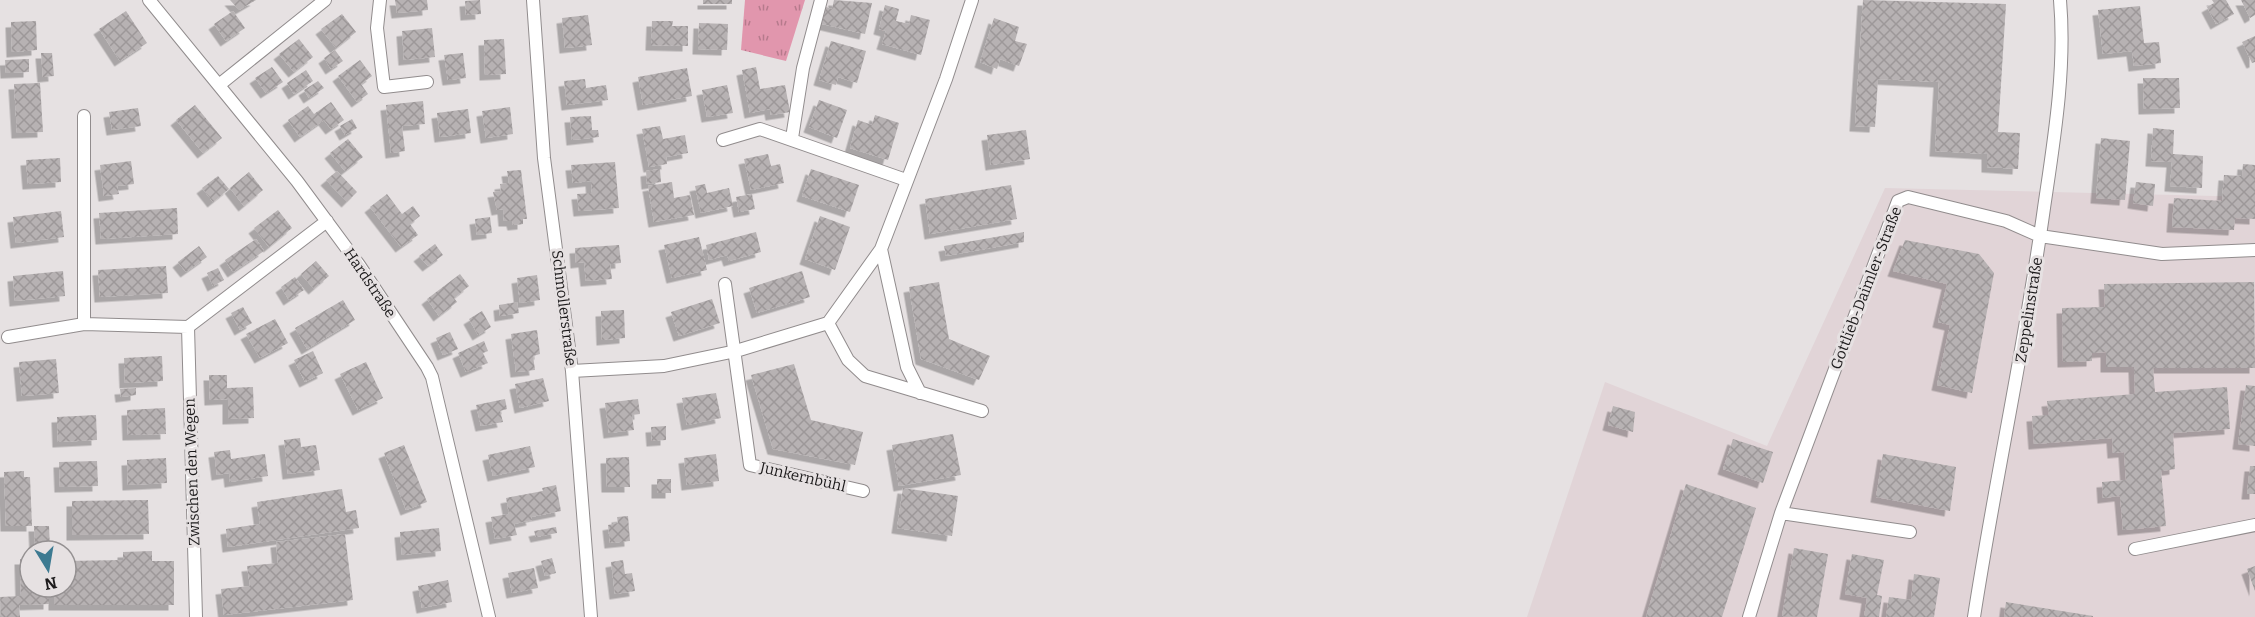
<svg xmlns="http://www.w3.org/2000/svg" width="2255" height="617" font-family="Bitter,serif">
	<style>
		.built { fill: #e1d4d7 }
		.park { fill: url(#park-tufts) }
		.building { fill: url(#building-cross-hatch); filter: url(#shadow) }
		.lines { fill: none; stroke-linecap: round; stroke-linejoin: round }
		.minor-casing { stroke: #918c8d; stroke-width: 14 }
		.minor { stroke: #fff; stroke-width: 12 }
		.labels { text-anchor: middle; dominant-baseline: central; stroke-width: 6; stroke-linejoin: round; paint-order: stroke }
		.street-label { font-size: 15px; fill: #1c1a1b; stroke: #e6e1e2 }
	</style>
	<defs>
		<pattern id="park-tufts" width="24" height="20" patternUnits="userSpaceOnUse" patternTransform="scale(1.5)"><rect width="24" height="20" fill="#e196ad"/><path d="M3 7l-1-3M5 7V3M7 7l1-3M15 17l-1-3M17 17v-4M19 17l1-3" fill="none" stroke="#b67a8c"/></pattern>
		<pattern id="building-cross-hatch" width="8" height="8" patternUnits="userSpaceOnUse" patternTransform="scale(1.5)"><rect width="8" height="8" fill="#b7b2b3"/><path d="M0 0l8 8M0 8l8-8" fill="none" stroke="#9d9899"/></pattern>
		<filter id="shadow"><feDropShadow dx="-5.5" dy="5.5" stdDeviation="0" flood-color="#0004"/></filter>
	</defs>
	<rect width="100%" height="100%" fill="#e6e1e2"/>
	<path class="built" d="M 1885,188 L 2255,197 L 2255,617 L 1527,617 L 1605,382 L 1767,446 Z"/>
	<path class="park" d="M 745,0 L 805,0 L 786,61 L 741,50 Z"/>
	<path class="building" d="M 230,0 L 256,0 L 239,10 Z
		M 395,0 L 427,0 L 428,10 L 397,13 Z
		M 480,0 L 481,14 L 466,15 L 465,1 Z
		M 703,0 L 732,0 L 732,4 L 703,4 Z
		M 834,0 L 872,3 L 865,34 L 822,24 L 826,7 L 832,9 Z
		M 1863,0 L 2006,4 L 1998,132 L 2020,133 L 2018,169 L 1987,167 L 1987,154 L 1935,151 L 1939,82 L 1878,79 L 1875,127 L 1855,126 Z
		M 2212,0 L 2226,0 L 2234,14 L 2216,24 L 2207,7 L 2214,3 Z
		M 2241,0 L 2255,0 L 2255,15 L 2250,18 Z
		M 885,5 L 899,9 L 896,21 L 909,24 L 911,15 L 930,20 L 921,55 L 882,44 L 886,31 L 879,29 Z
		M 2140,6 L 2144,43 L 2159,42 L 2161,63 L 2134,66 L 2132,51 L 2103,54 L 2098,10 Z
		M 126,11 L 147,43 L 120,61 L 99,29 Z
		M 233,11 L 245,28 L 226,41 L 214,24 Z
		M 342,14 L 356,32 L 336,48 L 321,29 Z
		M 588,15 L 592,45 L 565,48 L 562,18 Z
		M 994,18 L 1019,27 L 1015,41 L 1027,44 L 1019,66 L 1000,59 L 997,69 L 980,62 Z
		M 36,21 L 37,50 L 12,52 L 11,22 Z
		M 652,21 L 673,21 L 672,26 L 688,26 L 688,46 L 651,45 Z
		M 699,23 L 728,24 L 727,50 L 698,49 Z
		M 432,28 L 435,57 L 404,60 L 402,31 Z
		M 2255,36 L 2255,62 L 2252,63 L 2242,42 Z
		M 299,39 L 313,57 L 294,72 L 279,54 Z
		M 504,39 L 506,74 L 485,75 L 484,40 Z
		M 831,41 L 866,51 L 857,83 L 838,77 L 836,85 L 819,80 Z
		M 335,50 L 343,61 L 331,69 L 324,58 Z
		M 41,53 L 52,53 L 54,76 L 43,77 Z
		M 463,53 L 466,78 L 448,80 L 444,55 Z
		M 29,59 L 29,72 L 6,73 L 5,60 Z
		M 360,60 L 372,76 L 361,84 L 368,94 L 357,102 L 338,76 Z
		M 272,67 L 283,82 L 266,93 L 255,78 Z
		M 756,67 L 760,89 L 785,85 L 790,112 L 771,115 L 770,109 L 750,113 L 742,70 Z
		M 687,68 L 692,96 L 643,105 L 638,77 Z
		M 306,70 L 313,81 L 294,94 L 287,83 Z
		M 2143,78 L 2179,78 L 2180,108 L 2144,109 Z
		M 585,79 L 586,88 L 606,85 L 608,100 L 567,105 L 564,81 Z
		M 318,81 L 324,88 L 309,98 L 304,90 Z
		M 40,83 L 43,132 L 17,133 L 14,84 Z
		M 727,85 L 733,113 L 707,117 L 702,90 Z
		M 819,100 L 847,110 L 837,138 L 809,127 Z
		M 423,101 L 425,124 L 402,126 L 405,151 L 391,153 L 386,105 Z
		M 331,102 L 344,120 L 331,129 L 324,120 L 300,137 L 288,120 L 308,106 L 314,114 Z
		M 195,105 L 222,138 L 203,153 L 176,120 Z
		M 510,107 L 513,134 L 486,138 L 482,111 Z
		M 138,108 L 141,126 L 112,130 L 109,112 Z
		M 468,109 L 471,133 L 440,137 L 437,113 Z
		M 875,115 L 899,123 L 888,160 L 850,148 L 858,120 L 872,125 Z
		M 591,116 L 592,130 L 598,130 L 599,137 L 572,140 L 570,117 Z
		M 352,119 L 357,128 L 345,135 L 340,126 Z
		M 660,126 L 663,139 L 685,135 L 688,153 L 666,157 L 667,164 L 649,167 L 642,129 Z
		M 2153,128 L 2174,130 L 2173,154 L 2203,156 L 2202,188 L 2170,186 L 2172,162 L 2151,161 Z
		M 1026,130 L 1030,159 L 991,165 L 987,135 Z
		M 2101,138 L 2130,141 L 2125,200 L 2096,198 Z
		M 348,139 L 363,157 L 345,171 L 330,153 Z
		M 768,154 L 771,166 L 780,164 L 784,183 L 751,190 L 744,159 Z
		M 60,158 L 61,182 L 28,184 L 26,160 Z
		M 131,161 L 134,184 L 117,186 L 119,194 L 104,196 L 100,165 Z
		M 615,162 L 619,208 L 579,211 L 577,194 L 592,193 L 591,181 L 573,183 L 571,165 Z
		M 2243,164 L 2255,165 L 2255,219 L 2235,218 L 2234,230 L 2172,227 L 2174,198 L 2222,201 L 2224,175 L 2242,176 Z
		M 660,169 L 661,182 L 647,184 L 646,171 Z
		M 811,169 L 859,185 L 850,212 L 802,196 Z
		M 521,170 L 527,219 L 523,219 L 523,224 L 513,225 L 512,221 L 504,221 L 503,209 L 497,210 L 493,192 L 501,191 L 500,184 L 509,183 L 507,171 Z
		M 337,171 L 357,192 L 347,202 L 326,180 Z
		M 249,172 L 263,190 L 244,206 L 230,188 Z
		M 218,176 L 229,189 L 213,202 L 202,188 Z
		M 672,182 L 674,198 L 690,195 L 694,215 L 654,222 L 648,186 Z
		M 2136,182 L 2155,184 L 2153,206 L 2133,203 Z
		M 705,184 L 707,193 L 729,188 L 733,206 L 701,213 L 695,186 Z
		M 1011,185 L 1017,219 L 930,234 L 925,199 Z
		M 387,194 L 402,214 L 413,206 L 420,216 L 410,224 L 418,235 L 401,247 L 370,207 Z
		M 752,194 L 755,209 L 739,212 L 736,197 Z
		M 177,208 L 178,234 L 101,239 L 99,213 Z
		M 278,210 L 292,228 L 269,247 L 254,228 Z
		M 61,211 L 64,237 L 16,243 L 13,217 Z
		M 820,216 L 850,227 L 835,270 L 805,259 Z
		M 490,217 L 492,233 L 477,235 L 475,219 Z
		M 756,232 L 761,252 L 729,261 L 727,255 L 709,260 L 706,245 Z
		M 1024,232 L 1024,242 L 946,256 L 944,246 Z
		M 699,237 L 707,270 L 672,278 L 664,245 Z
		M 256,239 L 264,251 L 233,272 L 225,260 Z
		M 1905,240 L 1979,254 L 1994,273 L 1972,393 L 1937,385 L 1950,325 L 1938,322 L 1947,284 L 1893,271 Z
		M 435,244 L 443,255 L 428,266 L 419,256 Z
		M 619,245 L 621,263 L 610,264 L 612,279 L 586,281 L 584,262 L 576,263 L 575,248 Z
		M 199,246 L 207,257 L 186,272 L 178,262 Z
		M 316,261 L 329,276 L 314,289 L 301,274 Z
		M 166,266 L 168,293 L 100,297 L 98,270 Z
		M 218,268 L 224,280 L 213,286 L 207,273 Z
		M 63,271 L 65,296 L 15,301 L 13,276 Z
		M 802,271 L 810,297 L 757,313 L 749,288 Z
		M 460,274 L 469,286 L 454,298 L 457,302 L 439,316 L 427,299 Z
		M 537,275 L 540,300 L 520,303 L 517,278 Z
		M 295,277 L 304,290 L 289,300 L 281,287 Z
		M 939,282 L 949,339 L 990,356 L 979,380 L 921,359 L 909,287 Z
		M 2254,282 L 2255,368 L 2153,368 L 2155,392 L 2227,387 L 2230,429 L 2173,433 L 2175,469 L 2161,471 L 2166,526 L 2123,530 L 2120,496 L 2103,498 L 2102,482 L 2126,480 L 2124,452 L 2113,453 L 2112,438 L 2034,444 L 2032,416 L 2049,415 L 2047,401 L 2135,394 L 2134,367 L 2106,367 L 2106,352 L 2092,353 L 2092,361 L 2063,362 L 2062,308 L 2105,307 L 2104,284 Z
		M 712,299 L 720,323 L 679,336 L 671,312 Z
		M 343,300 L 355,320 L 307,349 L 295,328 Z
		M 517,302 L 519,313 L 500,316 L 499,305 Z
		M 243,307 L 252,323 L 240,330 L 231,313 Z
		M 624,310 L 625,338 L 602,340 L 601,311 Z
		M 482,311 L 491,327 L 478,335 L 469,319 Z
		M 275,319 L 288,343 L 260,358 L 246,334 Z
		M 537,330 L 540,354 L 533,356 L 535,370 L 516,372 L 511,334 Z
		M 450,332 L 458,349 L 443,355 L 436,338 Z
		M 484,341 L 488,351 L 483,353 L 488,363 L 466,372 L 458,353 Z
		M 313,351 L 323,373 L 305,382 L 294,360 Z
		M 162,356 L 163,381 L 125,383 L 124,358 Z
		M 56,359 L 59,393 L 22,396 L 19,362 Z
		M 366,362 L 383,398 L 358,410 L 340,374 Z
		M 794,364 L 811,420 L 863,432 L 855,465 L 773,449 L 751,375 Z
		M 209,375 L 227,375 L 227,388 L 253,387 L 254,418 L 228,419 L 228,399 L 210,400 Z
		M 543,378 L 549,401 L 520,408 L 515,384 Z
		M 2246,385 L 2255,386 L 2255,446 L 2238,444 Z
		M 136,388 L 136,395 L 121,397 L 120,389 Z
		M 716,393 L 721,418 L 687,425 L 682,398 Z
		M 505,399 L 507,409 L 500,411 L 503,422 L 481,426 L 476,405 Z
		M 638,399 L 640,414 L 632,415 L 634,430 L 609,433 L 605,403 Z
		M 1613,406 L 1635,412 L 1633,432 L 1608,425 Z
		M 165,408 L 166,434 L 128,435 L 127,410 Z
		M 96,415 L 97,440 L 58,442 L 57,417 Z
		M 666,426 L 666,440 L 652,441 L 651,427 Z
		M 953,434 L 961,475 L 899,486 L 892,445 Z
		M 300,438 L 301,447 L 316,445 L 320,470 L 288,474 L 284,440 Z
		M 1733,439 L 1773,452 L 1763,483 L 1723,469 Z
		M 404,445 L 427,502 L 406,510 L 384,453 Z
		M 530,446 L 535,467 L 493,476 L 488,455 Z
		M 230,450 L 231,459 L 265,454 L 268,476 L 230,482 L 229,473 L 217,475 L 214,452 Z
		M 716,454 L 719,481 L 687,485 L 684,458 Z
		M 1883,454 L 1956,467 L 1950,511 L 1876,497 Z
		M 629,457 L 630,487 L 607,487 L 606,458 Z
		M 166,458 L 167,483 L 128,485 L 127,460 Z
		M 97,461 L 98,486 L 60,487 L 59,462 Z
		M 2250,466 L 2255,466 L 2255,494 L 2247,494 Z
		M 24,471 L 24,477 L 30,477 L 32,526 L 6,526 L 4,472 Z
		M 657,479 L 671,479 L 671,493 L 657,493 Z
		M 1686,484 L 1756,508 L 1722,617 L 1646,617 Z
		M 556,485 L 561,511 L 531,517 L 532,520 L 514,524 L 517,535 L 495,539 L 491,517 L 509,514 L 506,498 L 543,491 L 542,488 Z
		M 903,488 L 958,496 L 952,536 L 897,528 Z
		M 342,489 L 346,512 L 356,510 L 359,528 L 228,547 L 226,529 L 260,524 L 257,502 Z
		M 148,500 L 149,534 L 72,535 L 72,501 Z
		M 628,516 L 630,541 L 610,543 L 608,525 L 618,523 L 617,517 Z
		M 34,526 L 49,526 L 50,548 L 35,548 Z
		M 556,527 L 557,533 L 536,537 L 534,531 Z
		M 439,528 L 441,551 L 402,555 L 400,532 Z
		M 345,534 L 353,600 L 224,615 L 221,589 L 250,586 L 247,566 L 278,563 L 276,542 Z
		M 1794,548 L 1828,554 L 1817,617 L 1782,616 Z
		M 152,551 L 152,561 L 174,561 L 174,605 L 54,605 L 54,587 L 66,587 L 66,561 L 123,560 L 123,552 Z
		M 1852,554 L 1884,560 L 1877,595 L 1882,596 L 1879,617 L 1864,617 L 1867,598 L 1845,594 Z
		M 552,558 L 556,573 L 545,576 L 541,561 Z
		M 20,559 L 30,559 L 30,587 L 49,587 L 49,604 L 19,605 L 20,617 L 1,617 L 0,597 L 21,596 Z
		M 623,560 L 625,574 L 632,573 L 635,591 L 615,594 L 611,562 Z
		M 2255,566 L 2255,591 L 2247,569 Z
		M 534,568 L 538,588 L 512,593 L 508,573 Z
		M 1914,574 L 1940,578 L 1934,617 L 1886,617 L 1889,597 L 1911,600 Z
		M 448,580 L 452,602 L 422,608 L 418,586 Z
		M 2006,602 L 2093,616 L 2093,617 L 2004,617 Z"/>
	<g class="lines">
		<defs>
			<path id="minor" d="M 149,0 L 297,181 L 359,265 L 427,367 L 432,377 L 489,617
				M 380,0 L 377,28 L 384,87 L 427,82
				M 533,0 L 544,158 L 572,371 L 591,617
				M 219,85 L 325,0
				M 84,116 L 84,324 L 188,327 L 327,221
				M 792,138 L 803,68 L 821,0
				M 723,140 L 760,129 L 906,180
				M 881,249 L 907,367 L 920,393
				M 725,284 L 750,465 L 863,491
				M 828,323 L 848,360 L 865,376 L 982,411
				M 188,327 L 196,617
				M 8,337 L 84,324
				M 572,371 L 664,366 L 736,351 L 828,323 L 881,249 L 946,79 L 972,0
				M 1781,513 L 1910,532
				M 2135,549 L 2255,525
				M 1749,617 L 1781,513 L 1898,201 L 1908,197 L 2006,221 L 2040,236 L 2162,254 L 2255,250
				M 1974,617 C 1995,480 2025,345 2044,208 C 2054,140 2066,69 2060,0"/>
		</defs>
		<use href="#minor" class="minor-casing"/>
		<use href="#minor" class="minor"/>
	</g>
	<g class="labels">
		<g class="street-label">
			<text transform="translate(370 283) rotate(56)">Hardstraße</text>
			<text transform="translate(1866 288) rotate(-69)">Gottlieb-Daimler-Straße</text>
			<text transform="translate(564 308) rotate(83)">Schmollerstraße</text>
			<text transform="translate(2029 310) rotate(-81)">Zeppelinstraße</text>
			<text transform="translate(192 472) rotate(-92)">Zwischen den Wegen</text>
			<text transform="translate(803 477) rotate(13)">Junkernbühl</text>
		</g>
	</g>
	<g transform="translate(48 569) rotate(169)"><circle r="28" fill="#e6e1e2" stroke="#959192" stroke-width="1.5"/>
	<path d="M0-4.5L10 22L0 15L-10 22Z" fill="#3d7a91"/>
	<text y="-9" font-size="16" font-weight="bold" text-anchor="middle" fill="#1c1a1b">N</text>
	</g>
</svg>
